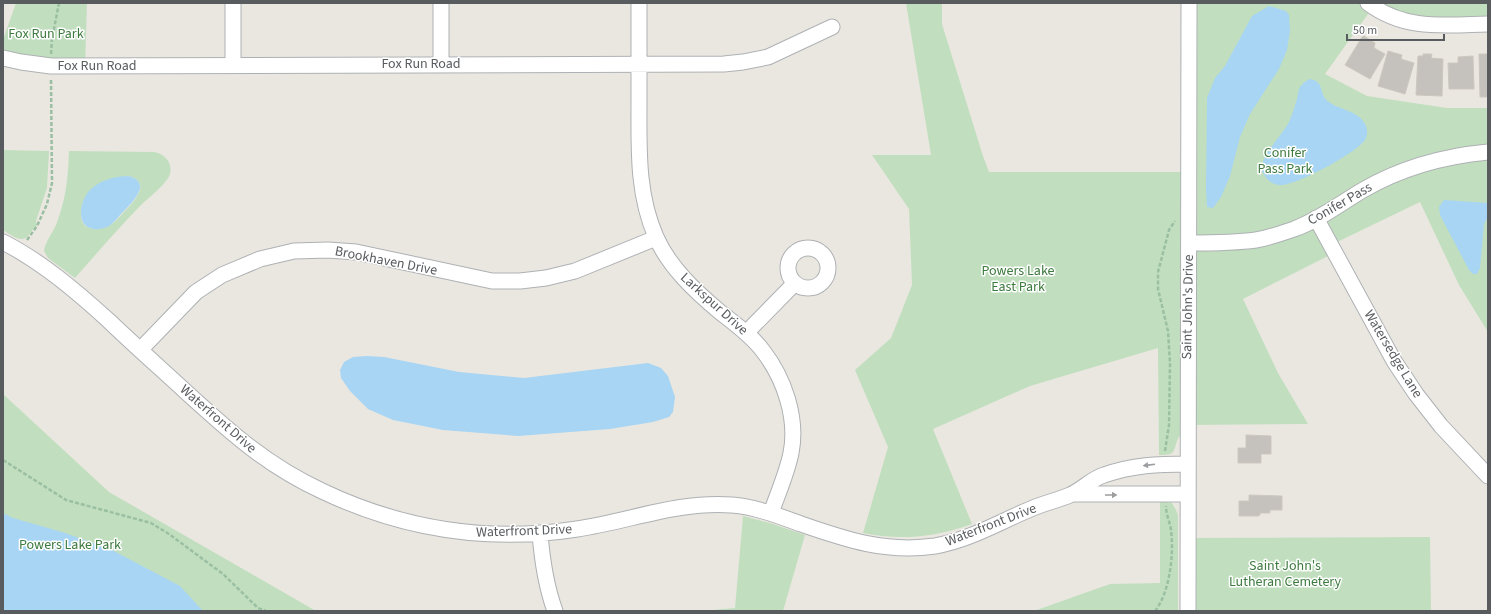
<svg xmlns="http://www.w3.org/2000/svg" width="1491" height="614" font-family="'Source Sans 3',sans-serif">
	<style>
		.green { fill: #c1dfbf; fill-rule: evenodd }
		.water { fill: #a7d5f3 }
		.building { fill: #c5c2bd; stroke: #cdc8bf }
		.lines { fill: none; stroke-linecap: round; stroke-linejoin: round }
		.minor-casing { stroke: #aeb1b4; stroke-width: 17 }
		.path { stroke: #9abfa2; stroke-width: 2.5; stroke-dasharray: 4 2; stroke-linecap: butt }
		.minor { stroke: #fff; stroke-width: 15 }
		.oneway { fill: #9b9d9f }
		.labels { text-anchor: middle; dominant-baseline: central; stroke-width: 3; stroke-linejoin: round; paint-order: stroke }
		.park-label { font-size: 14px; fill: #3d7a3e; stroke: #fff }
		.street-label { font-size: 14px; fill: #595c5f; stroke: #fff }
	</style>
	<rect width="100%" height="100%" fill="#eae7e0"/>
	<path class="green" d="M 16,3 L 87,3 L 85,66 L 3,58 L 3,40 Z
		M 906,3 L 942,3 L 942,24 L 983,156 L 989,172 L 1189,172 L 1189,3 L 1488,3 L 1488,24 L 1428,25 L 1373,7 L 1325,74 L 1367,96 L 1447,108 L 1488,108 L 1488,332 L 1459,285 L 1420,202 L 1331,245 L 1334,253 L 1243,299 L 1278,373 L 1308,424 L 1188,425 C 1185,430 1179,435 1177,441 C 1173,453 1175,455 1159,455 L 1158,348 L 1030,386 L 933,429 L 972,524 C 937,537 900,541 863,533 L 888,447 L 855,370 L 891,338 L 912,285 L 909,209 L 872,155 L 931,155 Z
		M 3,150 L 49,151 L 47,188 L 36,221 L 37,226 C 32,229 31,232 28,236 C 21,244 10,234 3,230 Z
		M 69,151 L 154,152 C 164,154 173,162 170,174 C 167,184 147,199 139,207 C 117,230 96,254 75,278 L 48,258 L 44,251 C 45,242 52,234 56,225 C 66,199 68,179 69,151 ZM 128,176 C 154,182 132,204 123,213 C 118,218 113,225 106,227 C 103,227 98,229 94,229 C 72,227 82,196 94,187 C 104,180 116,178 128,176 Z
		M 3,394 L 109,492 L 316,611 L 3,611 Z
		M 1160,501 L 1172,503 L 1176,510 L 1178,515 L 1178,611 L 1034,611 L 1110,584 L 1160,583 Z
		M 743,516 L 773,524 L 805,535 L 783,611 L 701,611 L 735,608 Z
		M 1430,537 L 1431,611 L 1188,611 L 1187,538 Z"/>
	<path class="water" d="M 1269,6 L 1286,11 L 1289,15 L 1290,31 L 1287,50 L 1279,69 L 1250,114 L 1240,137 L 1230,176 L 1221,197 L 1213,208 L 1207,207 L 1206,189 L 1207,98 L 1215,78 L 1225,66 L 1252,16 Z
		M 1309,79 C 1326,81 1318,95 1329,102 C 1341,111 1359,110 1366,126 C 1368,130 1367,137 1365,140 C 1356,153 1296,186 1280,185 C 1274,185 1268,181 1265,176 C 1263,173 1261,170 1262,165 C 1265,152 1282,135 1289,122 C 1292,115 1295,106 1297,99 C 1298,95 1298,91 1300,87 C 1302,84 1305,82 1309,79 Z
		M 128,176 C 154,182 131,204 122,213 C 118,217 114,223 109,226 C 105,228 99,230 94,229 C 75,227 80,201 89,191 C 98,181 115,176 128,176 Z
		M 1444,200 L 1488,203 L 1488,217 L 1484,224 L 1480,268 L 1477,274 L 1473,274 L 1469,270 L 1440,215 L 1439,207 Z
		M 367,356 L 384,357 L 459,372 L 524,378 L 648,363 L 661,368 L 668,376 L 675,397 L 673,412 L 669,417 L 653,422 L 610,429 L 518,436 L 443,430 L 393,420 L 368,409 L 350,391 L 341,378 L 340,370 L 344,362 L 353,357 Z
		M 3,513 L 13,518 L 62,532 L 110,549 L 180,586 L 203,611 L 3,611 Z"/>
	<path class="building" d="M 1364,36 L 1375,43 L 1374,48 L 1385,54 L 1370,79 L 1345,65 L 1362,37 Z
		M 1388,51 L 1402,55 L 1401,59 L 1414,63 L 1405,94 L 1378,86 Z
		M 1423,54 L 1432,54 L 1431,58 L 1443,59 L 1442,96 L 1416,95 L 1418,56 L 1423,56 Z
		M 1479,54 L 1488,54 L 1488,97 L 1480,97 Z
		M 1473,56 L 1474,89 L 1449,89 L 1448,63 L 1458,63 L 1458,57 Z
		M 1246,435 L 1271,436 L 1271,454 L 1261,454 L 1261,463 L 1238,463 L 1238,448 L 1246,448 Z
		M 1249,495 L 1282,496 L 1282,510 L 1270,510 L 1270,513 L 1260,513 L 1260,515 L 1258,516 L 1239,516 L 1239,501 L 1249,501 Z"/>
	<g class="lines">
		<defs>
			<path id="minor" d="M 639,3 C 639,36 639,70 639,103 C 639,149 637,194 656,237 C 669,267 696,292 720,312 C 735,324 751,335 763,351 C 784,378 798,418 791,453 C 787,473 778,493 771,513
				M 1368,3 C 1405,31 1445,25 1488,24
				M 3,58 L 21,62 L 51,66 L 724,64 L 743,62 L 768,57 L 832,27
				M 441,64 L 441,3
				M 233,65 L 233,3
				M 1316,218 L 1394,361 L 1416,394 L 1441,426 L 1488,476
				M 3,242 C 42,262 76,291 108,320 C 133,344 159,367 185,391 C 230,432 266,465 322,491 C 404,530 487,543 577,529 C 631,521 677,501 732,505 C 756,507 779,516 801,524 C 847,540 886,553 935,546 C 970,540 1001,521 1033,508 C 1045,503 1058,500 1070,495 C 1082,490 1091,479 1104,475 C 1133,465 1158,464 1188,464
				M 1189,243 C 1211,243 1234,243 1256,240 C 1269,238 1282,233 1294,229 C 1319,220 1341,203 1363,190 C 1401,168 1445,156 1488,152
				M788 268a20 20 0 1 1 40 0a20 20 0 1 1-40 0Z
				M 746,333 L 795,283
				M 140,350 L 196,292 L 222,275 L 260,259 L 294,251 L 328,250 L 356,252 L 492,281 L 520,281 L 546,278 L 575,271 L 656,238
				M 1072,494 L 1187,494
				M 540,533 C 542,560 546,586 555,611
				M 1188,611 L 1189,3"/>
		</defs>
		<use href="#minor" class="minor-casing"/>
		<path class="path" d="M 51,54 L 52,39 L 59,3
			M 27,240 L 37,226 L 47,204 L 52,183 L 51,79
			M 1165,451 L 1169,425 L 1170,363 L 1168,331 L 1158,289 L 1158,272 L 1169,230 L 1175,221
			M 3,460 L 66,500 L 151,523 L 169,534 L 223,574 L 258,608 L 266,611
			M 1155,611 C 1170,592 1174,554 1171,530 C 1170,522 1166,515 1166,506"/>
		<use href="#minor" class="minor"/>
	</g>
	<defs><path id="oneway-solid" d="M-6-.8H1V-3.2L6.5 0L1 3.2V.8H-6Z"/></defs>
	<g class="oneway">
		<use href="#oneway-solid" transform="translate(1149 465) rotate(173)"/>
		<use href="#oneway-solid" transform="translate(1111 495)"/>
	</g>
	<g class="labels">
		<g class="park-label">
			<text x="46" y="34">Fox Run Park</text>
			<text x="1285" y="153">Conifer<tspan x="1285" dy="16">Pass Park</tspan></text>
			<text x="1018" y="271">Powers Lake<tspan x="1018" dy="16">East Park</tspan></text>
			<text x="70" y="545">Powers Lake Park</text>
			<text x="1285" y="566">Saint John's<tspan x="1285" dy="16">Lutheran Cemetery</tspan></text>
		</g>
		<g class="street-label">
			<text x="421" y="64">Fox Run Road</text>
			<text x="97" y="66">Fox Run Road</text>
			<text transform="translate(1340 204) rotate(-30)">Conifer Pass</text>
			<text transform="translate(386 261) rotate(11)">Brookhaven Drive</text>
			<text transform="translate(714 304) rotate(42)">Larkspur Drive</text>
			<text transform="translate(1188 307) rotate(-89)">Saint John's Drive</text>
			<text transform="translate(1393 354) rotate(59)">Watersedge Lane</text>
			<text transform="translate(218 419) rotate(41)">Waterfront Drive</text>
			<text transform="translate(991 525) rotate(-21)">Waterfront Drive</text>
			<text transform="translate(524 531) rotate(-2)">Waterfront Drive</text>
		</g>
	</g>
	<rect width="1491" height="614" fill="none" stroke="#595c5f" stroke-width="8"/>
	<path d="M1347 34v6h97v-6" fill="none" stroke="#595c5f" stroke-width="2"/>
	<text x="1353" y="34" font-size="12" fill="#595c5f" stroke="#ffffff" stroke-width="3" paint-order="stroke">50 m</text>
</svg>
